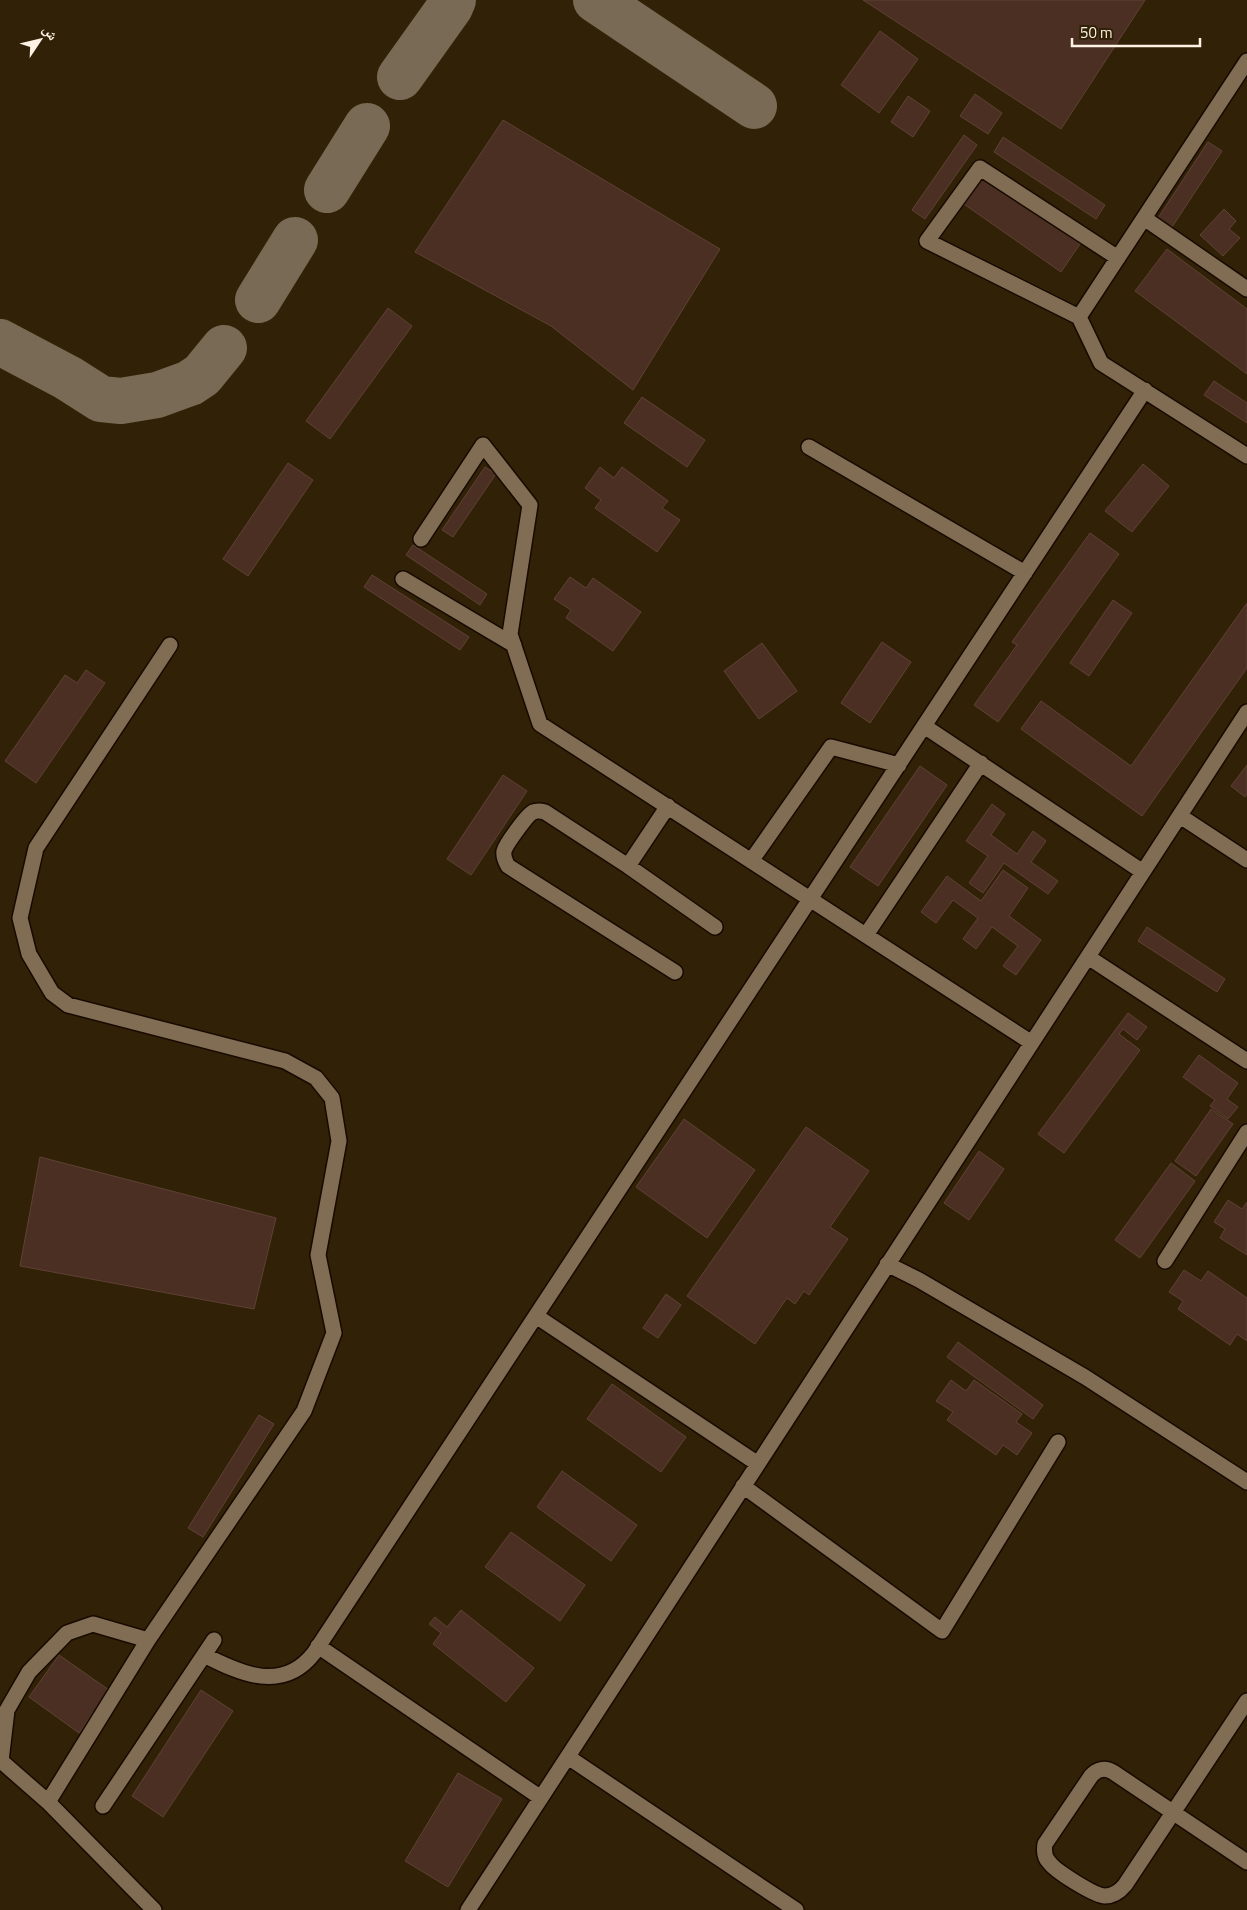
<svg xmlns="http://www.w3.org/2000/svg" width="1247" height="1910" font-family="'Titillium Web','Noto Naskh Arabic',sans-serif">
	<style>
		.lines { fill: none; stroke-linecap: round; stroke-linejoin: round }
		.taxiway { stroke: #786a54; stroke-width: 46 }
		.building { fill: #4a2f22; stroke: #5f4235 }
		.minor-casing { stroke: #180a00; stroke-width: 18 }
		.minor { stroke: #806d53; stroke-width: 15 }
	</style>
	<rect width="100%" height="100%" fill="#312107"/>
	<g class="lines">
		<path class="taxiway" d="M 596,0 L 754,106
			M 400,77 L 450,7 L 453,0
			M 327,190 L 367,126
			M 258,300 L 295,240
			M 0,342 L 68,378 L 101,399 L 121,401 L 157,395 L 190,383 L 202,375 L 224,348"/>
	</g>
	<path class="building" d="M 863,0 L 1145,0 L 1061,129 Z
		M 880,31 L 918,59 L 879,113 L 841,85 Z
		M 975,94 L 1002,113 L 988,134 L 960,116 Z
		M 908,96 L 930,111 L 913,137 L 891,122 Z
		M 503,120 L 720,249 L 633,390 L 551,326 L 415,252 Z
		M 964,135 L 977,145 L 925,219 L 912,210 Z
		M 1003,137 L 1105,205 L 1096,219 L 994,152 Z
		M 1208,142 L 1222,151 L 1172,227 L 1158,218 Z
		M 980,174 L 1080,244 L 1061,272 L 961,202 Z
		M 1224,209 L 1236,221 L 1229,229 L 1240,238 L 1223,256 L 1200,235 Z
		M 1167,249 L 1247,309 L 1247,374 L 1135,291 Z
		M 388,308 L 412,326 L 330,439 L 306,421 Z
		M 1214,381 L 1247,403 L 1247,423 L 1204,395 Z
		M 642,397 L 705,440 L 687,467 L 624,423 Z
		M 288,463 L 313,480 L 248,576 L 223,559 Z
		M 1143,464 L 1169,486 L 1132,532 L 1105,511 Z
		M 485,467 L 496,474 L 453,537 L 442,530 Z
		M 600,467 L 614,478 L 622,467 L 668,501 L 662,508 L 680,520 L 657,552 L 595,508 L 601,500 L 585,488 Z
		M 1090,533 L 1119,554 L 998,722 L 974,705 L 1017,645 L 1012,642 Z
		M 413,545 L 487,594 L 480,605 L 406,555 Z
		M 372,575 L 469,637 L 460,650 L 364,587 Z
		M 570,577 L 586,588 L 593,578 L 641,612 L 613,651 L 566,618 L 571,610 L 554,599 Z
		M 1113,600 L 1132,613 L 1089,676 L 1070,663 Z
		M 1247,603 L 1247,668 L 1142,816 L 1021,729 L 1041,701 L 1131,766 Z
		M 882,642 L 911,662 L 870,723 L 841,703 Z
		M 762,643 L 797,691 L 759,719 L 724,671 Z
		M 86,670 L 105,683 L 36,783 L 5,761 L 65,675 L 77,683 Z
		M 1247,765 L 1247,794 L 1245,797 L 1231,786 Z
		M 920,766 L 947,785 L 878,886 L 850,867 Z
		M 503,775 L 527,791 L 471,875 L 447,859 Z
		M 992,804 L 1005,814 L 991,835 L 1017,854 L 1033,831 L 1046,841 L 1031,862 L 1058,881 L 1048,894 L 1004,863 L 983,893 L 969,883 L 988,856 L 966,841 Z
		M 1003,870 L 1028,888 L 1009,916 L 1041,940 L 1016,975 L 1003,966 L 1018,946 L 992,927 L 976,949 L 963,939 L 978,918 L 953,900 L 936,923 L 921,912 L 947,876 L 981,901 Z
		M 1147,927 L 1225,979 L 1217,992 L 1138,941 Z
		M 1128,1013 L 1147,1027 L 1137,1040 L 1123,1029 L 1119,1034 L 1140,1050 L 1064,1153 L 1038,1134 Z
		M 1199,1055 L 1238,1083 L 1227,1099 L 1238,1107 L 1228,1119 L 1210,1106 L 1215,1100 L 1183,1077 Z
		M 1211,1109 L 1233,1124 L 1196,1176 L 1175,1161 Z
		M 684,1119 L 755,1170 L 707,1238 L 636,1187 Z
		M 806,1127 L 869,1171 L 830,1227 L 848,1239 L 809,1295 L 804,1291 L 795,1304 L 787,1298 L 755,1344 L 687,1296 Z
		M 979,1151 L 1004,1169 L 969,1220 L 944,1203 Z
		M 40,1157 L 276,1218 L 254,1309 L 20,1266 Z
		M 1171,1163 L 1195,1181 L 1140,1258 L 1115,1240 Z
		M 1228,1200 L 1242,1209 L 1247,1202 L 1247,1255 L 1220,1238 L 1225,1229 L 1214,1222 Z
		M 1184,1270 L 1201,1281 L 1208,1271 L 1247,1298 L 1247,1341 L 1237,1334 L 1230,1345 L 1178,1309 L 1183,1301 L 1169,1292 Z
		M 666,1294 L 681,1305 L 658,1338 L 643,1328 Z
		M 958,1342 L 1043,1405 L 1033,1419 L 947,1357 Z
		M 951,1380 L 966,1391 L 974,1380 L 1022,1414 L 1016,1422 L 1032,1433 L 1017,1455 L 1003,1445 L 996,1455 L 947,1420 L 953,1412 L 936,1401 Z
		M 612,1384 L 686,1437 L 661,1472 L 587,1419 Z
		M 259,1415 L 274,1424 L 203,1537 L 188,1528 Z
		M 562,1471 L 637,1525 L 611,1561 L 537,1507 Z
		M 511,1532 L 585,1585 L 560,1621 L 485,1567 Z
		M 461,1610 L 534,1668 L 506,1702 L 433,1644 L 441,1633 L 429,1624 L 435,1617 L 447,1627 Z
		M 59,1655 L 109,1690 L 79,1733 L 29,1697 Z
		M 201,1690 L 233,1711 L 163,1817 L 132,1796 Z
		M 458,1773 L 502,1799 L 448,1887 L 405,1861 Z"/>
	<g class="lines">
		<defs>
			<path id="minor" d="M 1144,218 L 1247,289
				M 1118,258 L 980,168 L 927,241 L 1079,317 L 1101,363 L 1247,456
				M 1079,317 L 1247,61
				M 809,447 L 1025,573
				M 421,539 L 483,445 L 530,505 L 510,634 L 540,724 L 1032,1043
				M 403,579 L 514,645
				M 924,726 L 1143,872
				M 1180,816 L 1247,860
				M 751,861 L 831,747 L 899,765
				M 628,866 L 668,806
				M 866,935 L 981,763
				M 1088,957 L 1247,1061
				M 675,972 L 508,866 C 505,861 503,857 504,851 C 506,844 527,815 533,812 C 538,810 541,811 545,812 L 628,866 L 715,927
				M 1165,1261 L 1247,1132
				M 887,1264 L 919,1280 L 1085,1377 L 1247,1482
				M 536,1316 L 758,1464
				M 743,1486 L 942,1631 L 1058,1442
				M 318,1646 L 541,1798
				M 204,1655 C 241,1674 283,1693 314,1653 L 1145,390
				M 1247,1701 L 1125,1885 C 1120,1891 1114,1896 1105,1896 C 1095,1896 1055,1871 1049,1862 C 1044,1857 1044,1850 1045,1844 L 1091,1776 C 1097,1769 1105,1767 1113,1772 L 1247,1862
				M 568,1757 L 796,1910
				M 48,1802 L 1,1761 L 7,1710 L 29,1672 L 67,1633 L 93,1624 L 148,1640
				M 103,1806 L 214,1640
				M 154,1910 L 48,1802 L 148,1640 L 304,1411 L 334,1333 L 318,1255 L 339,1141 L 332,1098 L 316,1078 L 285,1061 L 68,1005 L 52,993 L 29,954 L 20,918 L 36,848 L 170,645
				M 468,1910 L 1247,712"/>
		</defs>
		<use href="#minor" class="minor-casing"/>
		<use href="#minor" class="minor"/>
	</g>
	<g transform="translate(40 40) rotate(55)" stroke="#312107" stroke-width="4" paint-order="stroke">
	<path d="M0-4L9 19L0 12L-9 19Z" fill="#fdf2e4"/>
	<text y="-8" font-size="14" font-weight="bold" text-anchor="middle" fill="#fdf2e4">ش</text>
	</g>
	<path d="M1072 38v8h128v-8" fill="none" stroke="#fdf2e4" stroke-width="2.5"/>
	<text x="1080" y="38" font-size="15" fill="#fdf2e4" stroke="#312107" stroke-width="4" paint-order="stroke">50 m</text>
</svg>
